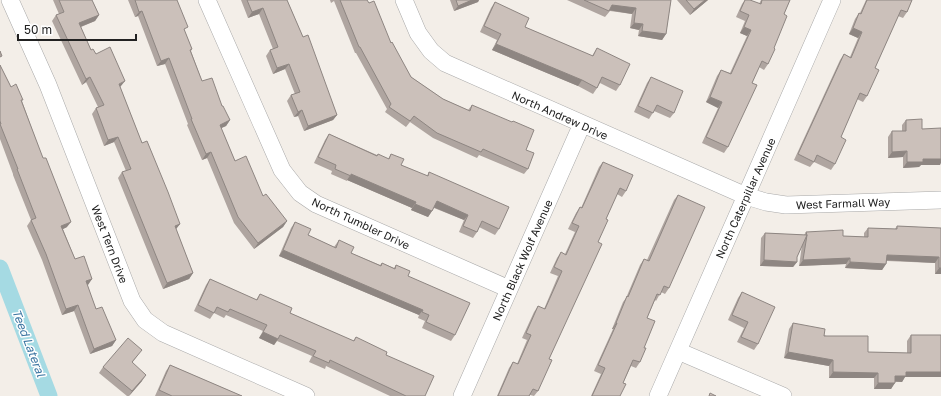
<svg xmlns="http://www.w3.org/2000/svg" width="941" height="396" font-family="'Golos Text',sans-serif">
	<style>
		.lines { fill: none; stroke-linecap: round; stroke-linejoin: round }
		.canal { stroke: #a5dae3; stroke-width: 17 }
		.minor-casing { stroke: #a9a9a9; stroke-width: 18 }
		.minor { stroke: #fff; stroke-width: 17 }
		.wall { fill: #afa5a0 }
		.shaded-wall { fill: #8e8682 }
		.building { fill: #cbc0ba; stroke: #8e8682 }
		.labels { text-anchor: middle; dominant-baseline: central; stroke-width: 3; stroke-linejoin: round; paint-order: stroke }
		.street-label { font-size: 11px; fill: #222; stroke: #fff }
		.water-label { font-size: 12px; font-style: italic; fill: #3c76a2; stroke: #fff }
	</style>
	<rect width="100%" height="100%" fill="#f3eee8"/>
	<g class="lines">
		<path class="canal" d="M 0,268 L 49,396"/>
		<defs>
			<path id="minor" d="M 10,0 L 48,85 L 132,301 L 145,320 L 163,333 L 306,396
				M 207,0 L 282,170 L 300,193 L 316,204 L 509,289
				M 404,0 L 418,33 L 431,51 L 445,63 L 746,196 L 766,202 L 786,205 L 941,200
				M 678,351 L 783,396
				M 462,396 L 582,124
				M 658,396 L 832,0"/>
		</defs>
		<use href="#minor" class="minor-casing"/>
		<use href="#minor" class="minor"/>
	</g>
	<path class="wall" d="M 53,0 L 92,0 L 99,15 L 95,21 L 81,27 L 91,50 L 96,54 L 121,86 L 120,87 L 142,143 L 180,224 L 176,229 L 193,273 L 189,279 L 163,289 L 118,178 L 122,172 L 126,171 L 114,142 L 104,146 L 92,114 L 96,108 L 98,107 L 86,82 L 82,85 L 52,21 L 56,15 L 59,14 Z
		M 128,0 L 177,0 L 185,32 L 192,49 L 191,51 L 202,81 L 222,106 L 230,120 L 226,126 L 221,128 L 235,161 L 263,196 L 287,221 L 283,227 L 254,249 L 234,223 L 207,158 L 202,160 L 187,125 L 188,124 L 165,64 L 157,66 L 138,16 L 135,17 Z
		M 241,0 L 287,0 L 303,37 L 337,115 L 333,120 L 304,131 L 298,116 L 294,117 L 287,101 L 291,95 L 295,94 L 285,69 L 273,74 L 266,56 L 270,50 L 273,49 L 259,14 L 248,18 Z
		M 330,0 L 367,0 L 391,43 L 411,77 L 443,99 L 468,110 L 472,105 L 526,150 L 528,169 L 524,174 L 479,155 L 477,158 L 433,138 L 410,122 L 406,127 L 385,112 L 387,109 L 356,53 L 355,53 L 334,1 L 331,3 Z
		M 450,0 L 479,0 L 478,2 L 454,11 Z
		M 567,0 L 671,0 L 666,34 L 662,40 L 638,36 L 639,30 L 630,28 L 632,14 L 610,11 L 605,17 Z
		M 677,0 L 708,0 L 690,15 Z
		M 745,0 L 750,0 L 759,4 L 761,0 L 790,0 L 784,14 L 768,64 L 764,70 L 759,67 L 752,83 L 728,147 L 724,153 L 702,143 L 718,108 L 706,102 L 717,76 L 721,70 L 730,73 L 747,36 L 740,33 L 745,21 L 736,17 L 742,4 Z
		M 866,0 L 912,0 L 907,12 L 903,18 L 898,16 L 875,68 L 867,96 L 863,102 L 857,99 L 841,137 L 835,164 L 831,170 L 814,162 L 810,167 L 794,160 L 840,60 L 844,54 L 850,57 L 858,38 L 849,34 L 855,19 L 859,13 L 860,13 Z
		M 495,2 L 525,27 L 592,56 L 597,48 L 620,85 L 616,91 L 600,83 L 597,88 L 593,94 L 578,86 L 492,50 L 497,40 L 480,32 L 491,8 Z
		M 0,65 L 11,87 L 22,101 L 67,227 L 63,229 L 75,259 L 92,279 L 87,285 L 96,309 L 116,340 L 112,346 L 90,354 L 74,311 L 62,315 L 42,260 L 27,226 L 31,220 L 13,175 L 13,174 L 0,139 Z
		M 651,77 L 674,113 L 670,118 L 654,111 L 649,119 L 634,112 L 647,83 Z
		M 906,120 L 922,129 L 940,165 L 921,165 L 919,167 L 903,168 L 903,157 L 888,158 L 888,137 L 892,131 L 902,131 L 902,125 Z
		M 329,134 L 377,155 L 388,159 L 391,154 L 401,165 L 427,176 L 429,172 L 499,229 L 495,235 L 479,227 L 477,232 L 473,238 L 459,232 L 464,220 L 434,208 L 428,217 L 411,210 L 412,208 L 347,180 L 347,181 L 331,174 L 332,171 L 314,163 L 325,140 Z
		M 603,162 L 626,191 L 622,197 L 617,194 L 606,219 L 598,242 L 549,359 L 538,391 L 534,396 L 530,395 L 529,396 L 497,396 L 509,368 L 513,362 L 517,364 L 527,340 L 522,338 L 534,312 L 538,306 L 544,309 L 558,276 L 550,273 L 557,258 L 561,252 L 565,254 L 575,232 L 568,229 L 576,213 L 580,207 L 581,208 L 599,167 Z
		M 678,195 L 669,288 L 665,294 L 661,292 L 656,301 L 655,300 L 647,318 L 644,348 L 640,362 L 636,368 L 631,366 L 623,383 L 620,396 L 591,396 L 601,374 L 594,371 L 613,329 L 612,329 L 623,302 L 626,298 L 640,265 L 644,259 L 647,260 L 674,200 Z
		M 295,222 L 308,235 L 334,247 L 339,240 L 351,253 L 380,265 L 382,263 L 394,268 L 396,265 L 408,276 L 455,335 L 451,341 L 422,328 L 425,321 L 418,318 L 419,315 L 279,256 L 291,228 Z
		M 897,226 L 941,228 L 941,274 L 935,274 L 935,263 L 887,261 L 886,264 L 882,270 L 845,268 L 846,264 L 799,266 L 802,245 L 797,257 L 797,262 L 793,267 L 760,266 L 761,238 L 765,233 L 804,235 L 806,232 L 843,236 L 864,237 L 864,233 L 868,228 L 895,229 Z
		M 210,279 L 256,300 L 260,294 L 290,313 L 353,341 L 356,337 L 386,355 L 425,396 L 390,396 L 326,366 L 325,369 L 309,362 L 312,356 L 277,341 L 274,345 L 259,338 L 263,331 L 226,315 L 224,318 L 214,313 L 210,319 L 194,311 L 206,285 Z
		M 742,292 L 758,344 L 754,350 L 737,342 L 744,328 L 728,320 L 738,298 Z
		M 793,323 L 868,352 L 907,353 L 907,341 L 911,335 L 941,335 L 941,377 L 905,377 L 902,382 L 895,382 L 891,389 L 874,389 L 874,378 L 829,378 L 829,366 L 784,358 L 789,329 Z
		M 138,355 L 132,363 L 142,381 L 129,396 L 127,396 L 99,373 L 103,367 Z
		M 170,365 L 242,396 L 155,396 L 166,371 Z"/>
	<path class="shaded-wall" d="M 472,0 L 479,0 L 478,2 L 454,11 L 458,6 Z
		M 705,0 L 708,0 L 690,15 L 694,9 Z
		M 612,5 L 636,8 L 632,14 L 608,10 Z
		M 263,8 L 259,14 L 248,18 L 252,12 Z
		M 142,11 L 138,16 L 135,17 L 139,12 Z
		M 99,15 L 95,21 L 75,29 L 79,23 Z
		M 634,23 L 643,24 L 639,30 L 630,28 Z
		M 744,27 L 751,30 L 747,36 L 740,33 Z
		M 853,28 L 862,32 L 858,38 L 849,34 Z
		M 642,31 L 666,34 L 662,40 L 638,36 Z
		M 496,44 L 582,80 L 578,86 L 492,50 Z
		M 169,58 L 165,64 L 157,66 L 161,61 Z
		M 289,64 L 285,69 L 273,74 L 277,68 Z
		M 90,77 L 86,82 L 82,85 L 86,79 Z
		M 125,81 L 121,86 L 115,89 L 119,84 Z
		M 710,97 L 722,102 L 718,108 L 706,102 Z
		M 302,110 L 298,116 L 294,117 L 298,112 Z
		M 337,115 L 333,120 L 304,131 L 308,126 Z
		M 230,120 L 226,126 L 215,131 L 220,125 Z
		M 118,137 L 114,142 L 104,146 L 108,140 Z
		M 907,151 L 903,157 L 888,158 L 892,152 Z
		M 211,152 L 207,158 L 202,160 L 206,154 Z
		M 923,159 L 941,159 L 941,163 L 940,165 L 921,165 L 919,167 L 903,168 L 907,162 Z
		M 351,174 L 416,202 L 412,208 L 347,180 Z
		M 437,201 L 468,215 L 464,220 L 433,207 Z
		M 415,204 L 432,211 L 428,217 L 411,210 Z
		M 287,221 L 283,227 L 254,249 L 258,243 Z
		M 71,222 L 67,227 L 57,232 L 61,226 Z
		M 180,224 L 176,229 L 175,226 Z
		M 283,250 L 423,310 L 419,315 L 279,256 Z
		M 887,255 L 939,257 L 935,263 L 883,260 Z
		M 850,258 L 846,264 L 799,266 L 803,260 Z
		M 764,260 L 797,262 L 793,267 L 760,266 Z
		M 850,262 L 886,264 L 882,270 L 845,268 Z
		M 939,268 L 941,268 L 941,274 L 935,274 Z
		M 193,273 L 189,279 L 163,289 L 167,283 Z
		M 92,279 L 88,285 L 82,287 L 86,281 Z
		M 78,305 L 74,311 L 62,315 L 66,309 Z
		M 616,323 L 617,323 L 613,329 L 612,329 Z
		M 263,332 L 278,339 L 274,345 L 259,338 Z
		M 116,340 L 112,346 L 90,354 L 94,349 Z
		M 788,352 L 833,360 L 829,366 L 784,358 Z
		M 833,372 L 878,373 L 874,378 L 829,378 Z
		M 906,372 L 941,372 L 941,377 L 905,377 L 902,382 L 891,381 L 895,376 Z
		M 146,375 L 142,381 L 129,396 L 132,391 Z
		M 878,383 L 895,383 L 891,389 L 874,389 Z"/>
	<path class="building" d="M 59,0 L 92,0 L 99,15 L 79,23 L 91,50 L 93,49 L 96,54 L 110,47 L 125,81 L 119,84 L 142,143 L 147,141 L 168,192 L 180,224 L 175,226 L 193,273 L 167,283 L 122,172 L 131,169 L 118,137 L 108,140 L 96,108 L 104,105 L 90,77 L 86,79 L 56,15 L 64,12 Z
		M 135,0 L 177,0 L 188,27 L 184,29 L 192,49 L 190,50 L 202,81 L 212,78 L 222,106 L 223,106 L 230,120 L 220,125 L 235,161 L 246,156 L 263,196 L 266,194 L 287,221 L 258,243 L 238,217 L 211,152 L 206,154 L 191,119 L 192,119 L 169,58 L 161,61 L 142,11 L 139,12 Z
		M 247,0 L 287,0 L 303,37 L 308,35 L 337,115 L 308,126 L 302,110 L 298,112 L 291,95 L 300,92 L 289,64 L 277,68 L 270,50 L 278,47 L 263,8 L 252,12 Z
		M 340,0 L 367,0 L 369,3 L 374,1 L 391,43 L 392,42 L 411,77 L 443,99 L 470,111 L 472,105 L 512,122 L 513,121 L 534,130 L 526,150 L 534,153 L 528,169 L 483,149 L 481,152 L 437,133 L 414,116 L 410,121 L 389,107 L 391,104 L 360,47 L 359,47 Z
		M 456,0 L 472,0 L 458,6 Z
		M 584,0 L 671,0 L 666,34 L 642,31 L 643,24 L 634,23 L 636,8 L 612,5 L 609,11 Z
		M 686,0 L 705,0 L 694,9 Z
		M 745,0 L 750,0 L 761,4 L 762,0 L 790,0 L 784,14 L 787,16 L 774,48 L 775,49 L 768,64 L 762,61 L 752,83 L 757,85 L 728,147 L 706,137 L 722,102 L 710,97 L 721,70 L 731,74 L 751,30 L 744,27 L 749,15 L 740,11 Z
		M 867,0 L 912,0 L 907,12 L 901,10 L 875,68 L 879,70 L 867,96 L 860,93 L 841,137 L 846,140 L 835,164 L 817,155 L 814,162 L 798,154 L 844,54 L 851,58 L 862,32 L 853,28 L 859,13 L 861,14 Z
		M 495,2 L 529,18 L 525,27 L 593,56 L 597,48 L 630,64 L 620,85 L 602,77 L 597,88 L 582,80 L 496,44 L 501,34 L 484,26 Z
		M 0,51 L 2,56 L 0,57 Z
		M 0,65 L 11,87 L 16,84 L 23,100 L 21,100 L 43,158 L 46,158 L 71,222 L 61,226 L 75,259 L 84,256 L 92,279 L 86,281 L 96,309 L 102,307 L 116,340 L 94,349 L 78,305 L 66,309 L 46,254 L 31,220 L 36,218 L 17,169 L 18,169 L 0,124 L 1,124 L 0,121 Z
		M 651,77 L 683,91 L 674,113 L 657,105 L 653,113 L 638,106 Z
		M 922,119 L 922,129 L 941,128 L 941,159 L 923,159 L 923,162 L 907,162 L 907,151 L 892,152 L 892,131 L 906,131 L 906,120 Z
		M 329,134 L 377,156 L 378,154 L 389,159 L 391,154 L 404,159 L 401,165 L 428,176 L 429,172 L 509,207 L 499,229 L 482,221 L 477,232 L 463,226 L 468,215 L 437,201 L 432,211 L 415,204 L 416,202 L 351,174 L 351,176 L 335,169 L 336,165 L 318,157 Z
		M 603,162 L 633,175 L 626,191 L 620,188 L 606,219 L 608,220 L 598,242 L 602,244 L 549,359 L 552,360 L 538,391 L 533,389 L 529,396 L 498,396 L 513,362 L 518,364 L 531,335 L 526,333 L 538,306 L 545,309 L 562,271 L 554,267 L 561,252 L 566,255 L 579,226 L 572,223 L 580,207 L 582,208 Z
		M 678,195 L 705,207 L 669,288 L 664,286 L 660,295 L 657,294 L 647,318 L 655,321 L 644,348 L 646,348 L 640,362 L 633,360 L 623,383 L 626,384 L 620,396 L 592,396 L 605,368 L 598,365 L 617,323 L 616,323 L 627,296 L 628,297 L 644,259 L 649,261 Z
		M 295,222 L 311,229 L 308,235 L 336,248 L 339,240 L 354,247 L 351,253 L 381,266 L 382,263 L 395,269 L 396,265 L 410,271 L 408,276 L 470,303 L 455,335 L 426,322 L 429,315 L 422,312 L 423,310 L 283,250 Z
		M 897,226 L 941,228 L 941,268 L 939,268 L 939,257 L 887,255 L 886,264 L 850,262 L 850,258 L 803,260 L 807,235 L 797,257 L 797,262 L 764,260 L 765,233 L 807,235 L 806,232 L 843,230 L 843,236 L 868,237 L 868,228 L 897,229 Z
		M 210,279 L 257,300 L 260,294 L 292,308 L 290,313 L 354,341 L 356,337 L 387,352 L 386,355 L 434,376 L 425,396 L 406,396 L 330,360 L 329,363 L 313,356 L 316,351 L 280,335 L 278,339 L 263,332 L 267,325 L 230,309 L 228,312 L 217,307 L 214,313 L 198,305 Z
		M 742,292 L 775,307 L 758,344 L 741,337 L 748,322 L 732,315 Z
		M 793,323 L 825,329 L 824,336 L 868,336 L 868,352 L 911,353 L 911,335 L 941,335 L 941,372 L 906,372 L 906,376 L 895,376 L 895,383 L 878,383 L 878,373 L 833,372 L 833,360 L 788,352 Z
		M 128,338 L 142,350 L 132,362 L 146,375 L 132,391 L 103,367 Z
		M 170,365 L 242,396 L 172,396 L 159,390 Z
		M 710,393 L 716,396 L 709,396 Z"/>
	<g class="labels">
		<g class="street-label">
			<text transform="translate(560 115) rotate(24)">North Andrew Drive</text>
			<text transform="translate(745 198) rotate(-66)">North Caterpillar Avenue</text>
			<text transform="translate(843 203) rotate(-2)">West Farmall Way</text>
			<text transform="translate(361 223) rotate(25)">North Tumbler Drive</text>
			<text transform="translate(110 244) rotate(69)">West Tern Drive</text>
			<text transform="translate(522 260) rotate(-66)">North Black Wolf Avenue</text>
		</g>
		<g class="water-label">
			<text transform="translate(29 343) rotate(69)">Teed Lateral</text>
		</g>
	</g>
	<path d="M18 34v6h118v-6" fill="none" stroke="#222222" stroke-width="2"/>
	<text x="24" y="34" font-size="12" fill="#222222" stroke="#ffffff" stroke-width="3" paint-order="stroke">50 m</text>
</svg>
